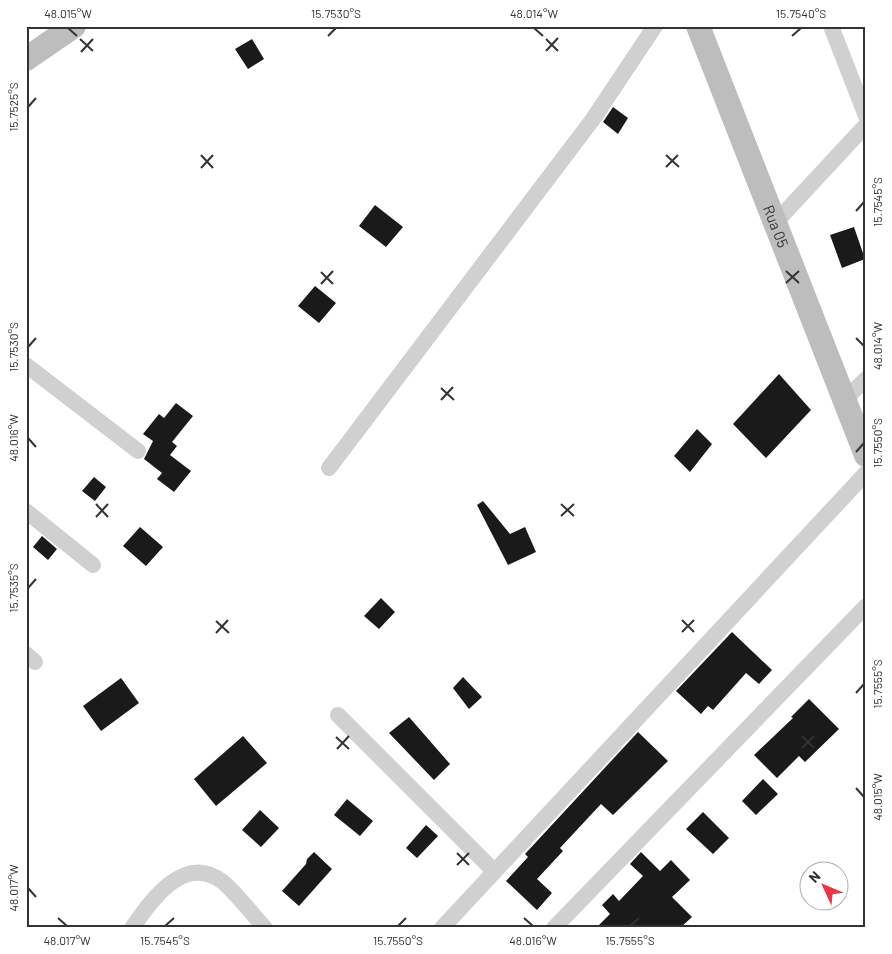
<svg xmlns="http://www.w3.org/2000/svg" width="892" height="954" font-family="Barlow,sans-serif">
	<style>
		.building { fill: #1a1a1a }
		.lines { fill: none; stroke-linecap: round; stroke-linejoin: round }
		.street { stroke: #d0d0d0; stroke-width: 16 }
		.secondary { stroke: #bdbdbd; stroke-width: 24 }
		.ticks { fill: none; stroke: #333; stroke-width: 2 }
		.labels { text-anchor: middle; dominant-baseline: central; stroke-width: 5; stroke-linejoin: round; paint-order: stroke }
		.street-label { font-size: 15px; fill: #333; stroke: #fff }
		.neatline { fill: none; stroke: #333; stroke-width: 2 }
		.ticks-label { font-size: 12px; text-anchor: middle; fill: #333 }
	</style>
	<rect width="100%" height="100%" fill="#fff"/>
	<path class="building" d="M 252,39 L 264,59 L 248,69 L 235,49 Z
		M 613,107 L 628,118 L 618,134 L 603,122 Z
		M 375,205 L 403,227 L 386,247 L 359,226 Z
		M 854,227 L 865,259 L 842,268 L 830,235 Z
		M 315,286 L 336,303 L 319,323 L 298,306 Z
		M 779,374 L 811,410 L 766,458 L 733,424 Z
		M 176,403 L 193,416 L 172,442 L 177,446 L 170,455 L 191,471 L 174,492 L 157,479 L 162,473 L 144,459 L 153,441 L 143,434 L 159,414 L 164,418 Z
		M 697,429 L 712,444 L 690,472 L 674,456 Z
		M 94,477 L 106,487 L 95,501 L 82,491 Z
		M 483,501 L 510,534 L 525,527 L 536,552 L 508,565 L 477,505 Z
		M 140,527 L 163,547 L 146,566 L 123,546 Z
		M 42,536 L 57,549 L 48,560 L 33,547 Z
		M 381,598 L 395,612 L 379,629 L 364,616 Z
		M 732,632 L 772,670 L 759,684 L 746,673 L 713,710 L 708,706 L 701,714 L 676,691 Z
		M 463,677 L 482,697 L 469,709 L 453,688 Z
		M 121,678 L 139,703 L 101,731 L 83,706 Z
		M 809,699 L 839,729 L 805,762 L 799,756 L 777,778 L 754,755 L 793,718 L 791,717 Z
		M 409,717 L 450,764 L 434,780 L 389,733 Z
		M 638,732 L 668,761 L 613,815 L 601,804 L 560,848 L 563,851 L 537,879 L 552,893 L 537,910 L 506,881 L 528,857 L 525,854 Z
		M 243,736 L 267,763 L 216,806 L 194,779 Z
		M 763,779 L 778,794 L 756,815 L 742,801 Z
		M 347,799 L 373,821 L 360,836 L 334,815 Z
		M 260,810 L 279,828 L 261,847 L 242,830 Z
		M 703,812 L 729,838 L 713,854 L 686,829 Z
		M 426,825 L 438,836 L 417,858 L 406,848 Z
		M 314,852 L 332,869 L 299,906 L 282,891 L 306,864 L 307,859 Z
		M 641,852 L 660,871 L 671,860 L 690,880 L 672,897 L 692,917 L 680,928 L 596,928 L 610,914 L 602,905 L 613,894 L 619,901 L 643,876 L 630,864 Z"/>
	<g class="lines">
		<path class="street" d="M 831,26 L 866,116
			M 775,223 L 866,125
			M 26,365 L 138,451
			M 844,400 L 866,379
			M 329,468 L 593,119 L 655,26
			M 26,511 L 93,565
			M 26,654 L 35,662
			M 338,715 L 494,871
			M 132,928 C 151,901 184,852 223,882 C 238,895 251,913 265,928
			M 442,928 L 866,473
			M 554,928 L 866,606"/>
		<g class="secondary">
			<path id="s1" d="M 698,26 L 866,455"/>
			<path d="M 26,59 L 74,26"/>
		</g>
	</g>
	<path class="ticks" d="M 68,28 L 77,36M 534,28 L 543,36M 328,36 L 336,28M 792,36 L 801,28M 80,39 L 93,51M 546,39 L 558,51M 546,51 L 558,38M 81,52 L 93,39M 28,107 L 36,98M 201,155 L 213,168M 666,155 L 679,167M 666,167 L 678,155M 201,168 L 213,155M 856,211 L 864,202M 786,271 L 799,283M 321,272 L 333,284M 786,283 L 799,271M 321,284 L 333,271M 856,338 L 864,346M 28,347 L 36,338M 441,388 L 454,400M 441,400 L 453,387M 28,438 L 36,447M 856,452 L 864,443M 96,504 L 108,517M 561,504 L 574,516M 561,516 L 574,504M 96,517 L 108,504M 28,588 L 36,579M 682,620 L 694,632M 216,621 L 229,633M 682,632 L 694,620M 216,633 L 228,620M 856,693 L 864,684M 802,736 L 814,748M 336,737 L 349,749M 802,748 L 814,736M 337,749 L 349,736M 856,788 L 864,797M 457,853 L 469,865M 457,865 L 469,853M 28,888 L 36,897M 58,918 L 67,926M 524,918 L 533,926M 165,926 L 174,918M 398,926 L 406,918M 630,926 L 639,918"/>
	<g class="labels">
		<g class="street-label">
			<text stroke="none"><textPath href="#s1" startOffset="215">Rua 05</textPath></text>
		</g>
	</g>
	<rect width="892" height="954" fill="none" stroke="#ffffff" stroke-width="55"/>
	<g transform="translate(824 886) rotate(314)"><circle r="24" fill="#ffffff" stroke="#adadad"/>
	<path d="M0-4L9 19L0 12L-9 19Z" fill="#e63946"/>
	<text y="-8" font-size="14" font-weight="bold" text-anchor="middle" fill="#333333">N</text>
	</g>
	<rect x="28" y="28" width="836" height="898" class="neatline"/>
	<g class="ticks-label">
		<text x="68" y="18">48.015°W</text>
		<text x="336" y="18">15.7530°S</text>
		<text x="534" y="18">48.014°W</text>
		<text x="801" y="18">15.7540°S</text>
		<text transform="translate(14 107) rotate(-90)" y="4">15.7525°S</text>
		<text transform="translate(878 202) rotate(-90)" y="4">15.7545°S</text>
		<text transform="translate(878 346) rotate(-90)" y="4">48.014°W</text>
		<text transform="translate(14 347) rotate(-90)" y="4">15.7530°S</text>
		<text transform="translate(14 438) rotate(-90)" y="4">48.016°W</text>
		<text transform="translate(878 443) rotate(-90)" y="4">15.7550°S</text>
		<text transform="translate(14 588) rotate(-90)" y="4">15.7535°S</text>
		<text transform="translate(878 684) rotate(-90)" y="4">15.7555°S</text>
		<text transform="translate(878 797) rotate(-90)" y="4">48.015°W</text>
		<text transform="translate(14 888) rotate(-90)" y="4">48.017°W</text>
		<text x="67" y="945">48.017°W</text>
		<text x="165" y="945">15.7545°S</text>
		<text x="398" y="945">15.7550°S</text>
		<text x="533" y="945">48.016°W</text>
		<text x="630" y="945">15.7555°S</text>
	</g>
</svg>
